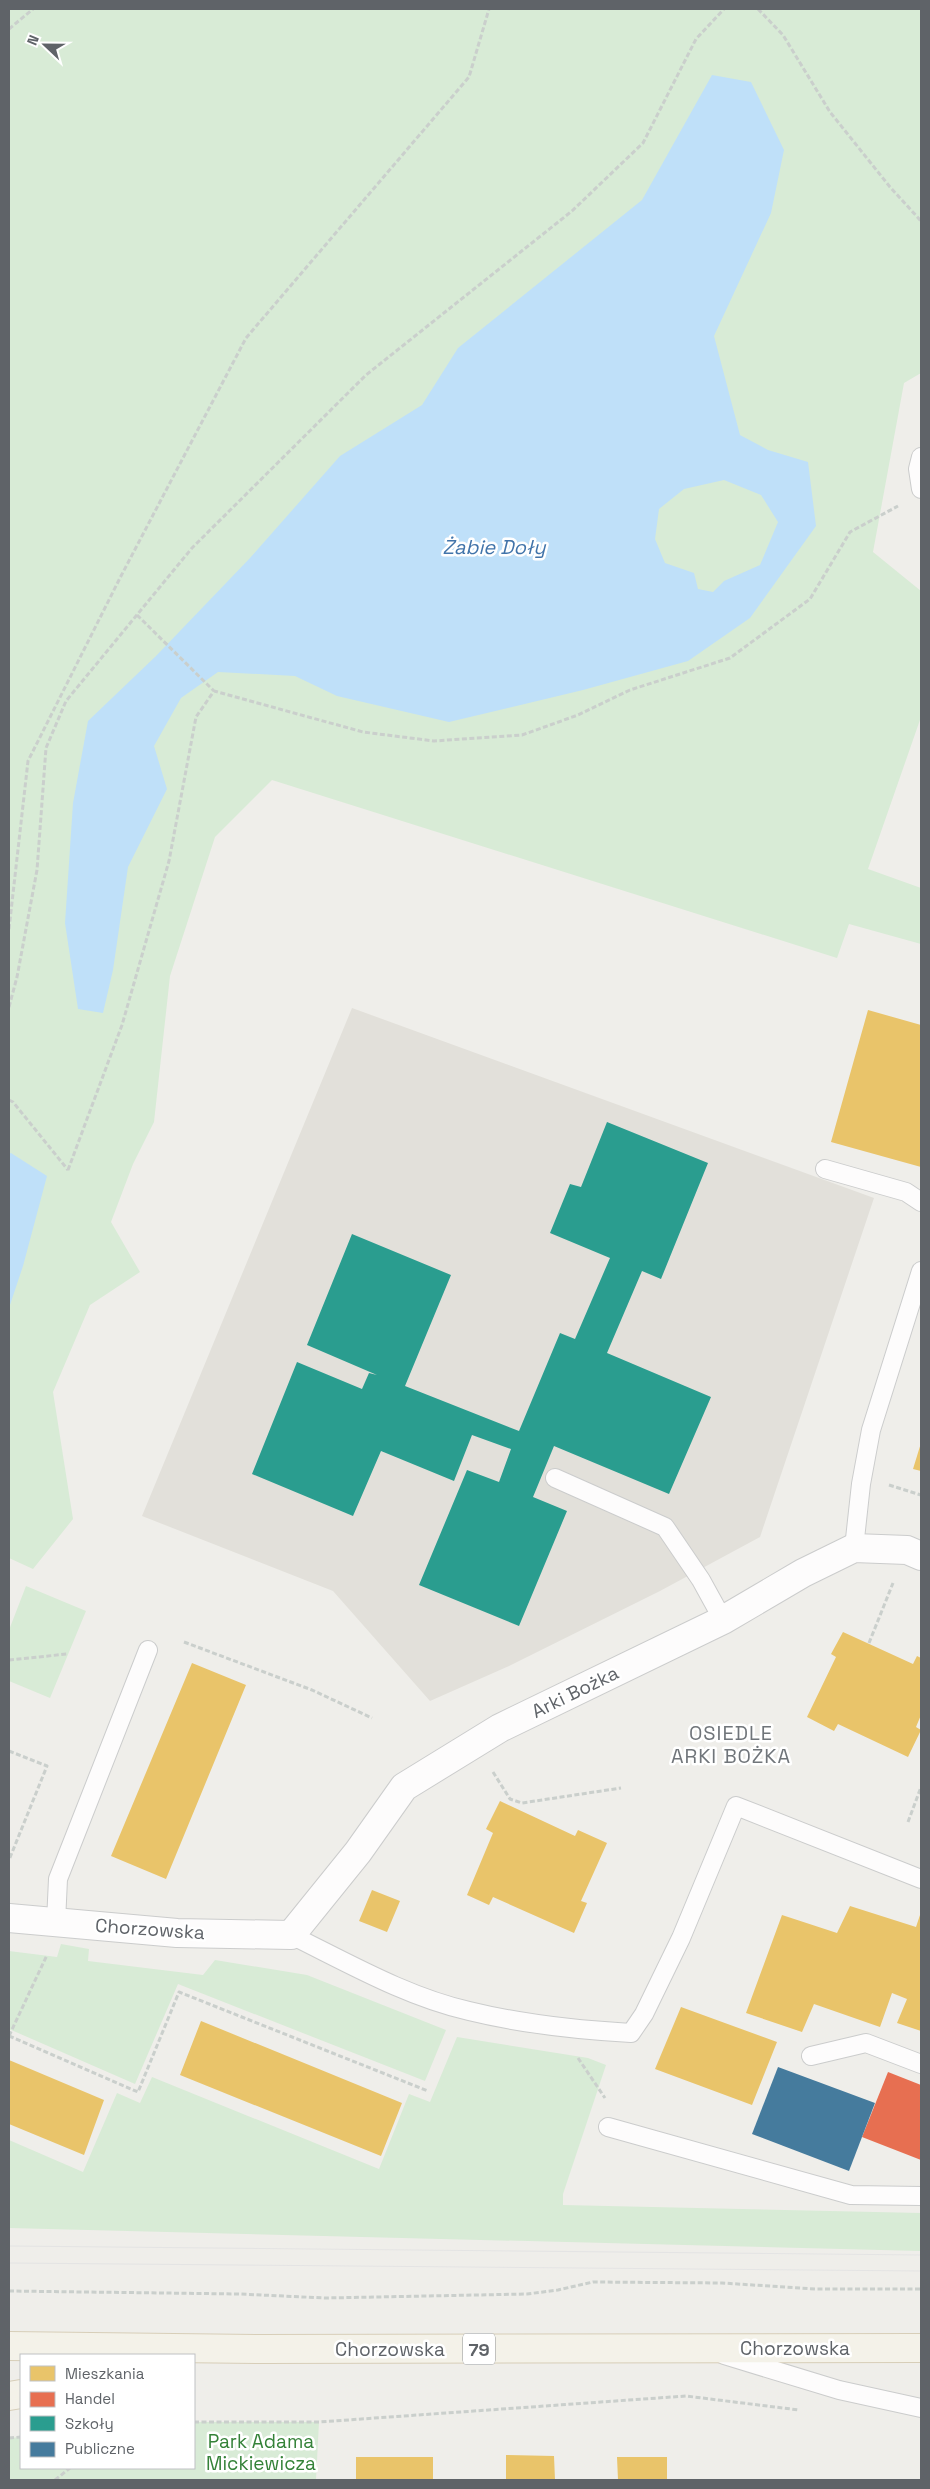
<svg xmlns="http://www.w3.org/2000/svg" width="930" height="2489" font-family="'Space Grotesk',sans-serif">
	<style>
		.education { fill: #e2e0da }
		.green { fill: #d8ebd6 }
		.water { fill: #bfe0f9; fill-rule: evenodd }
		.homes { fill: #e9c46a }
		.shops { fill: #e76f51 }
		.schools { fill: #2a9d8f }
		.public { fill: #457b9d }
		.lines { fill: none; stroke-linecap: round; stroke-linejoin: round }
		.service-casing { stroke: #cbcccc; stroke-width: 20 }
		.minor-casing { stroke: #cbcccc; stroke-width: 30 }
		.primary-casing { stroke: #d7ceb8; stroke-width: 30 }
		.path { stroke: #cacfcc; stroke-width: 3; stroke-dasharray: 5 2.5; stroke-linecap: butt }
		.service { stroke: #fdfcfc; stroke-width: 18 }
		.minor { stroke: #fdfcfc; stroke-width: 28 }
		.primary { stroke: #f4f2e9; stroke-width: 28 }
		.tram { stroke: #e4e4e4; stroke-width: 1 }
		.labels { text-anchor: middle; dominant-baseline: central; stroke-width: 5; stroke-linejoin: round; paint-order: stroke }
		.shield { fill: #fff; stroke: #8f9295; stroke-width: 1 }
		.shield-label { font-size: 18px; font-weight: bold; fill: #5f6368 }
		.street-label { font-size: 19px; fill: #5f6368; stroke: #fff }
		.park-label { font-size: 19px; fill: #348238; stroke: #fff }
		.water-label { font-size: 20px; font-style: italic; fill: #4174aa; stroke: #fff }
		.neighbourhood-label { font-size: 20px; letter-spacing: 1px; fill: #70757a; stroke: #fff }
	</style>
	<rect width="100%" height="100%" fill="#efeeea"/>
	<path class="education" d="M 352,1008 L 874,1198 L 760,1537 L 660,1591 L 509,1666 L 430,1701 L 333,1591 L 142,1516 Z"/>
	<path class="green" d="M 9,9 L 921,9 L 921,373 L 904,383 L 873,552 L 921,591 L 921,717 L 868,869 L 921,888 L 921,944 L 849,924 L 837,958 L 272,780 L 215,837 L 170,976 L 154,1122 L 133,1164 L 111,1222 L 140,1272 L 90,1305 L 53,1392 L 73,1519 L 33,1569 L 9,1558 Z
		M 26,1586 L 86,1611 L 50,1698 L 9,1681 L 9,1630 Z
		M 61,1944 L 89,1949 L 88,1961 L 203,1975 L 215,1960 L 307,1975 L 446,2030 L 425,2081 L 178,1984 L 135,2084 L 9,2029 L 9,1951 L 57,1957 Z
		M 457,2037 L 588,2058 L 606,2065 L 563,2194 L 563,2205 L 921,2213 L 921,2251 L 9,2228 L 9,2140 L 83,2172 L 117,2093 L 140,2103 L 152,2077 L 379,2169 L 409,2094 L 430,2102 Z
		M 194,2422 L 319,2422 L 316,2480 L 9,2480 L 9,2438 L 21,2437 L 21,2468 L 194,2468 Z"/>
	<path class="water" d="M 712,75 L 751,82 L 784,150 L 771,213 L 714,336 L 740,435 L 768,450 L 808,462 L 816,526 L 750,618 L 688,661 L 583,690 L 449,722 L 337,696 L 295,676 L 218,672 L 181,698 L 154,746 L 167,789 L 128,867 L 113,970 L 103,1013 L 78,1009 L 65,923 L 73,803 L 88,721 L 156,656 L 250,558 L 340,456 L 422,405 L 458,348 L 642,200 ZM 724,480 L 761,495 L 778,522 L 760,565 L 724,581 L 713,592 L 698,589 L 694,573 L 665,563 L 655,539 L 659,509 L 684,489 Z
		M 11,1153 L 47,1176 L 23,1266 L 9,1308 L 9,1154 Z"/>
	<path class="homes" d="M 868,1010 L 921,1025 L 921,1167 L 831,1142 Z
		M 921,1443 L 921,1471 L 913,1469 Z
		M 843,1632 L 913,1664 L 917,1656 L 921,1658 L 921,1715 L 916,1727 L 921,1730 L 908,1757 L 838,1724 L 834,1731 L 807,1717 L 836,1657 L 831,1654 Z
		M 192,1663 L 246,1685 L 166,1879 L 111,1856 Z
		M 500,1801 L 575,1836 L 578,1830 L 607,1843 L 581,1901 L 587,1903 L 574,1933 L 493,1897 L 489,1905 L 467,1895 L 493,1833 L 486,1829 Z
		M 372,1890 L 400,1901 L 387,1932 L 359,1921 Z
		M 850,1906 L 916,1927 L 921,1912 L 921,2031 L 897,2023 L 907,1999 L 892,1993 L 880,2027 L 814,2004 L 802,2032 L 746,2013 L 782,1915 L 837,1933 Z
		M 681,2007 L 777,2042 L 752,2105 L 655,2069 Z
		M 201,2021 L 402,2103 L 381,2156 L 180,2075 Z
		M 9,2060 L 104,2100 L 84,2155 L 9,2124 Z
		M 506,2455 L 554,2456 L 555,2480 L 506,2480 Z
		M 356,2457 L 433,2457 L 433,2480 L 356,2480 Z
		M 617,2457 L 667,2457 L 667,2480 L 618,2480 Z"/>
	<path class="shops" d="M 888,2072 L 921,2085 L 921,2160 L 862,2137 Z"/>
	<path class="schools" d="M 607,1122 L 708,1163 L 661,1279 L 642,1271 L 607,1353 L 711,1397 L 669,1494 L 554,1446 L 533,1497 L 567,1511 L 519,1626 L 419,1585 L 467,1470 L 499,1482 L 511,1449 L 472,1435 L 454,1481 L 381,1451 L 353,1516 L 252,1474 L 297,1362 L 362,1389 L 369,1373 L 377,1375 L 307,1345 L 352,1234 L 451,1275 L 405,1386 L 519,1431 L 560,1333 L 575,1339 L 610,1258 L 550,1233 L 570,1184 L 581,1187 Z"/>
	<path class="public" d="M 778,2067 L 875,2103 L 849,2171 L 752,2134 Z"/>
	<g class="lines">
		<defs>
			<path id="service" d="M 921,457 L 918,469 L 921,489
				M 825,1169 L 906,1192 L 921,1202
				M 555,1478 L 665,1527 L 701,1580 L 723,1620
				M 854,1548 L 861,1484 L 871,1430 L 921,1271
				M 56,1922 L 58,1879 L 148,1650
				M 291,1935 C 348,1963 407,1997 469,2011 C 522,2024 577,2030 631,2033 L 644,2014 L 681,1938 L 736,1806 L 921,1879
				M 811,2056 L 866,2043 L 921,2064
				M 608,2127 L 851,2195 L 921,2196
				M 724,2355 L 839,2390 L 921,2408"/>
			<path id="minor" d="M 9,1918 L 177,1933 L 291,1935 L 358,1852 L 404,1787 L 500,1728 L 723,1620 L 803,1573 L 854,1548 L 907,1550 L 921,1556"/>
			<path id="primary" d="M 9,2346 L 259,2349 L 921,2348
				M 9,2396 L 21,2394"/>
		</defs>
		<use href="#service" class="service-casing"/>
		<use href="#minor" class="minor-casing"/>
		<use href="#primary" class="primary-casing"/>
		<path class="path" d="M 758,9 L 783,35 L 830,112 L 890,187 L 921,221
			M 9,29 L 33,9
			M 137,615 L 214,691
			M 9,929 L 28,761 L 121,576 L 246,338 L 469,77 L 489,9
			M 9,1007 L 17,977 L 37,870 L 46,748 L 66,701 L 192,548 L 366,375 L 572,211 L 643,143 L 696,39 L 724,9
			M 9,1100 L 13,1102 L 68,1170
			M 68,1170 L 122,1025 L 169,861 L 196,717 L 214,691 L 363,732 L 434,741 L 522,735 L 578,715 L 630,690 L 730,658 L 810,599 L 850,532 L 898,506
			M 889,1485 L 921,1495
			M 184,1642 L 312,1690 L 372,1718
			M 869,1643 L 893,1583
			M 9,1660 L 67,1654
			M 9,1751 L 47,1766 L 9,1860
			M 493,1772 L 510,1799 L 522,1803 L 621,1788
			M 908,1822 L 921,1787
			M 9,2036 L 138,2092 L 179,1992 L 428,2091
			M 9,2036 L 47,1955
			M 578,2058 L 605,2098
			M 9,2291 L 240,2294 L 325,2298 L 527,2294 L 558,2290 L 593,2282 L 722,2283 L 815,2289 L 921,2289
			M 194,2422 L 319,2422 L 686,2396 L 799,2410
			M 9,2438 L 21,2437
			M 55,2480 L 70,2468"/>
		<use href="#service" class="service"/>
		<use href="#minor" class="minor"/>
		<use href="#primary" class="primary"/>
		<path class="tram" d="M 9,2246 L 921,2255
			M 9,2263 L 921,2271"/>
	</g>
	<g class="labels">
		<rect class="shield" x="463" y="2333.5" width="32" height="31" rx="4"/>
		<g class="shield-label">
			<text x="479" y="2349">79</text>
		</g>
		<g class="street-label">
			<text transform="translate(575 1692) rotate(-26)">Arki Bożka</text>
			<text transform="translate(150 1929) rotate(4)">Chorzowska</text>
			<text x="795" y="2348">Chorzowska</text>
			<text x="390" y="2349">Chorzowska</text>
		</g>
		<g class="park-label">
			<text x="261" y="2441">Park Adama<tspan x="261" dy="22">Mickiewicza</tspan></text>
		</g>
		<g class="water-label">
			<text x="494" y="547">Żabie Doły</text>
		</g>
		<g class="neighbourhood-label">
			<text x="731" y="1733">OSIEDLE<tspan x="731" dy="23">ARKI BOŻKA</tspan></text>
		</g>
	</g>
	<rect width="930" height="2489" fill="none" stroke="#5f6368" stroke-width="20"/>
	<rect x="20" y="2354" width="175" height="115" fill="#ffffff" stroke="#bfc1c3"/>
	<rect x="30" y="2366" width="25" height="15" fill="#e9c46a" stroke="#bfc1c3"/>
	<text x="65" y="2379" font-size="15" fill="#5f6368">Mieszkania</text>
	<rect x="30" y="2392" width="25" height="15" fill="#e76f51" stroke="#bfc1c3"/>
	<text x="65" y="2404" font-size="15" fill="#5f6368">Handel</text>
	<rect x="30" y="2416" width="25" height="15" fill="#2a9d8f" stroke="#bfc1c3"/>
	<text x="65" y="2429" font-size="15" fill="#5f6368">Szkoły</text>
	<rect x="30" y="2442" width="25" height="15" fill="#457b9d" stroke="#bfc1c3"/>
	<text x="65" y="2454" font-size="15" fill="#5f6368">Publiczne</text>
	<g transform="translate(45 45) rotate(292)" stroke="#ffffff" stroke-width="4" paint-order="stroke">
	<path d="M0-4L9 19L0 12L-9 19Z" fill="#5f6368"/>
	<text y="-8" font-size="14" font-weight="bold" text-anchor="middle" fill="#5f6368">N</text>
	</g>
</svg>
